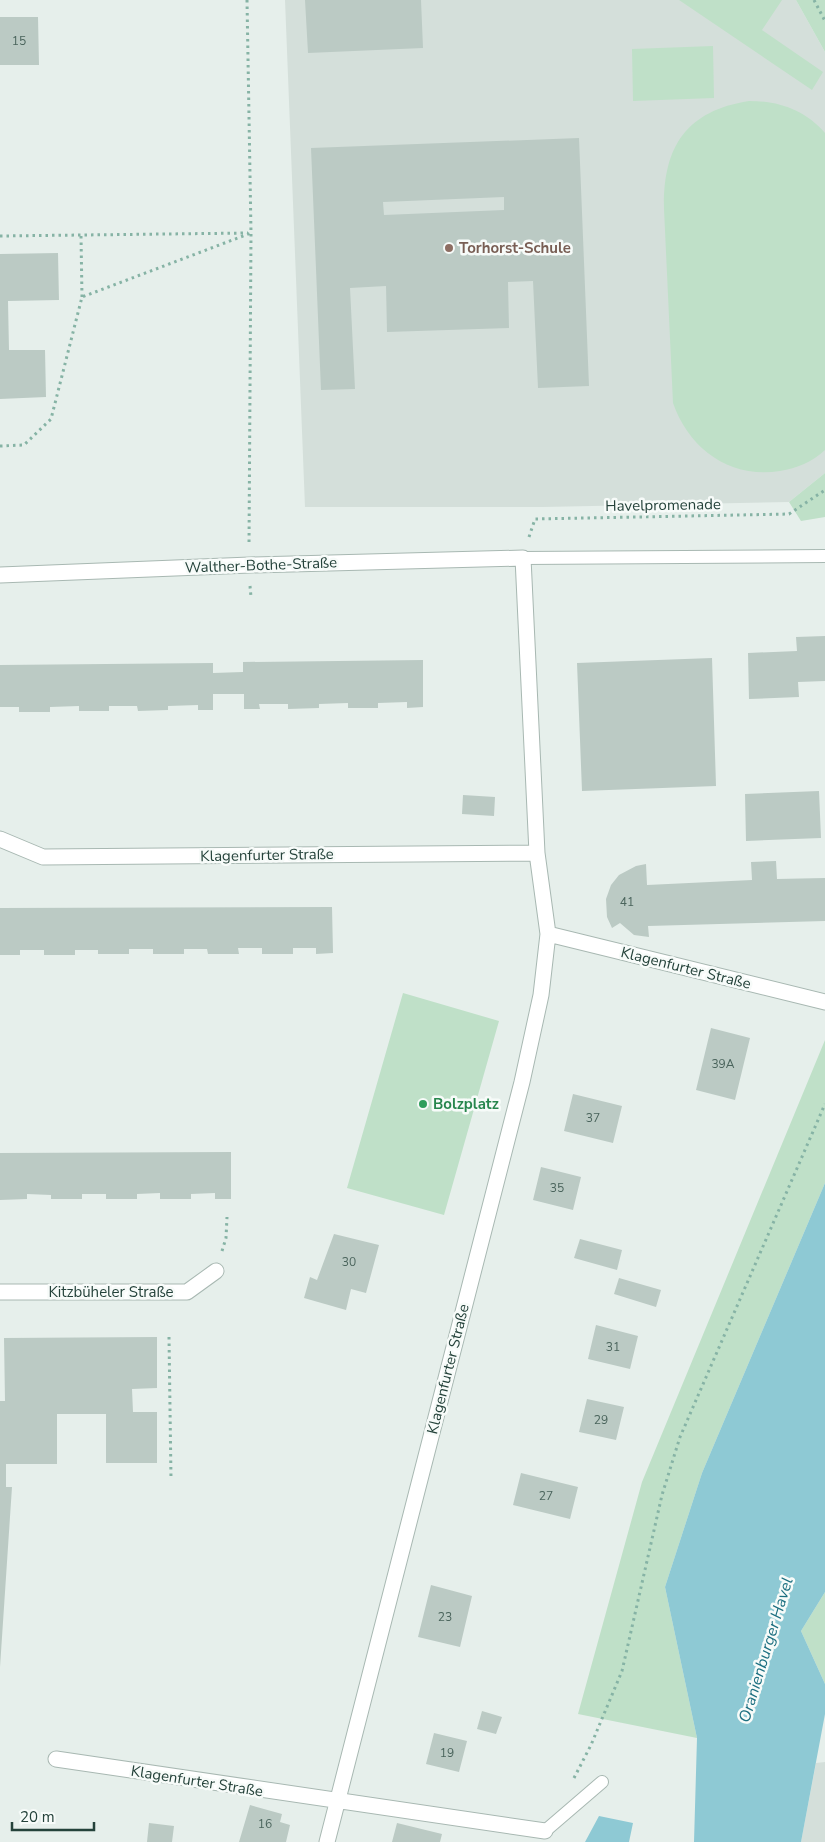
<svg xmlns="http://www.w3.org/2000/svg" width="825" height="1842" font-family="'Nunito Sans',sans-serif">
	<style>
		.built { fill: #d4dfda }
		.green { fill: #bfe0c8 }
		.water { fill: #8ec9d4 }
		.building { fill: #bbcac4; fill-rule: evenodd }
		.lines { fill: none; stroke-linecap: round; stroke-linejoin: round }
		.lane-casing { stroke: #a8b8b2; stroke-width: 14 }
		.street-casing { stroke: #a8b8b2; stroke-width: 17 }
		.path { stroke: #86b3a5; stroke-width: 3; stroke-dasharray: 2.5 4; stroke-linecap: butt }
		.lane { stroke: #fff; stroke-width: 12 }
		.street { stroke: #fff; stroke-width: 15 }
		.education-dot { fill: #8d6e63; stroke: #f7fbf9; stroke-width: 2 }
		.leisure-dot { fill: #2e9e5b; stroke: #f7fbf9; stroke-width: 2 }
		.labels { text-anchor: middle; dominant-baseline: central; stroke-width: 5; stroke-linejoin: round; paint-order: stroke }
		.number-label { font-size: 12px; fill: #4a645c }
		.education-label { font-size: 15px; font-weight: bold; fill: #785e54; stroke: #f7fbf9; text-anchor: start }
		.street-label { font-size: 15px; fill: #24423a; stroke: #f7fbf9 }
		.leisure-label { font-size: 15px; font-weight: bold; fill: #27864d; stroke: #f7fbf9; text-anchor: start }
		.water-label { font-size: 16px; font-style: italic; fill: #1c6f80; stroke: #f7fbf9 }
	</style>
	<rect width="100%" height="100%" fill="#e6efeb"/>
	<path class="built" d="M 285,0 L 796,0 L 825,52 L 825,473 L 789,502 L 543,507 L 305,507 Z
		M 825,1762 L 825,1842 L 801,1842 L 816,1763 Z"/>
	<path class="green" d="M 679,0 L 782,0 L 762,30 L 823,72 L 812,90 Z
		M 796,0 L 825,0 L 825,52 Z
		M 713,46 L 714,98 L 633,101 L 632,49 Z
		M 749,101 C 779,101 805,110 825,133 L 825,450 C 812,462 797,468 780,471 C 730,479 689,449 673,403 L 664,209 C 663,148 685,111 749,101 Z
		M 825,473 L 825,517 L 801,521 L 789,502 Z
		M 403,993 L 499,1021 L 444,1215 L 347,1188 Z
		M 825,1040 L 825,1183 L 702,1473 L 665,1587 L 697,1738 L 578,1714 L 642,1482 Z
		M 825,1592 L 825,1684 L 801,1631 Z"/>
	<path class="water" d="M 825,1183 L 825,1592 L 801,1631 L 825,1684 L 825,1714 L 801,1842 L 694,1842 L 697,1738 L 665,1587 L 702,1473 Z
		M 599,1816 L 633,1823 L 629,1842 L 585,1842 Z"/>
	<path class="building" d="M 305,0 L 421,0 L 423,48 L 308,53 Z
		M 0,17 L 38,17 L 39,65 L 0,65 Z
		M 579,138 L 589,386 L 538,388 L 533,281 L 508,282 L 509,328 L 387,332 L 386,286 L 350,288 L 355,389 L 321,390 L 311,148 ZM 504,197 L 504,210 L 384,215 L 383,202 Z
		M 58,253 L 59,300 L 8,301 L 9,350 L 45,350 L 46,397 L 0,399 L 0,254 Z
		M 825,636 L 825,681 L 798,682 L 799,697 L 749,699 L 748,653 L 797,651 L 796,637 Z
		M 712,658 L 716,786 L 582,791 L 577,663 Z
		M 423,660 L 423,707 L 407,708 L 407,702 L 378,703 L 378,708 L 348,708 L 348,703 L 319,704 L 319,708 L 288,709 L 288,704 L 259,704 L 260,709 L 244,709 L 244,694 L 213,694 L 213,710 L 198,710 L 198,705 L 168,706 L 168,710 L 138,711 L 137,706 L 109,706 L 109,711 L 79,711 L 79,706 L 50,707 L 50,712 L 19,712 L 19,707 L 0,707 L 0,665 L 213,663 L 213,673 L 243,672 L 243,662 Z
		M 819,791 L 821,838 L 746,841 L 745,794 Z
		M 463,795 L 495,797 L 494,816 L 462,814 Z
		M 776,861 L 777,879 L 825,878 L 825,921 L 648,926 L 649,937 L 634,935 L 620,923 L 612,928 L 607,917 L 606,899 L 611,885 L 619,875 L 636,866 L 646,864 L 647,885 L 752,880 L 751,862 Z
		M 332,907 L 333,953 L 316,954 L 316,948 L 293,948 L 293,954 L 262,954 L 262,948 L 238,948 L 239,954 L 208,954 L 207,949 L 184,949 L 184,954 L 153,954 L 153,949 L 129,949 L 129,954 L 98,954 L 98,950 L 75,950 L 75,955 L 44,955 L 44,950 L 20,950 L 20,955 L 0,955 L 0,908 Z
		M 711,1028 L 750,1038 L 735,1100 L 696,1090 Z
		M 573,1094 L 622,1106 L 613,1143 L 564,1131 Z
		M 231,1152 L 231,1199 L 215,1199 L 215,1193 L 191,1194 L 191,1199 L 160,1199 L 160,1193 L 137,1194 L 137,1199 L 106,1199 L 106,1194 L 82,1194 L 82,1199 L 51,1199 L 51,1195 L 27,1194 L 27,1199 L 0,1200 L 0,1153 Z
		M 541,1167 L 581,1177 L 573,1210 L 533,1200 Z
		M 334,1234 L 379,1245 L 366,1293 L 351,1289 L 346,1310 L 304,1298 L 310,1277 L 317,1280 Z
		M 580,1239 L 622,1250 L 617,1270 L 574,1258 Z
		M 619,1278 L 661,1290 L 656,1307 L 614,1294 Z
		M 596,1325 L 638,1336 L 630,1369 L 588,1359 Z
		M 157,1337 L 157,1388 L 132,1389 L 133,1412 L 157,1412 L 157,1463 L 106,1463 L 106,1414 L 57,1414 L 57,1464 L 6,1464 L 6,1487 L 12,1487 L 0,1667 L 0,1401 L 5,1401 L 4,1338 Z
		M 587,1399 L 624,1407 L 616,1440 L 579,1432 Z
		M 521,1473 L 578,1487 L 570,1519 L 513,1505 Z
		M 431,1585 L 472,1596 L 460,1647 L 418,1637 Z
		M 482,1711 L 502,1717 L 496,1734 L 477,1729 Z
		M 434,1733 L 467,1741 L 459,1772 L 426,1764 Z
		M 250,1805 L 282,1814 L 280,1822 L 290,1825 L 286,1842 L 239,1842 Z
		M 149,1823 L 174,1826 L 172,1842 L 147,1842 Z
		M 397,1823 L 442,1834 L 440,1842 L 392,1842 Z"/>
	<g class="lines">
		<defs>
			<path id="lane" d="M 523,558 L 825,556
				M 545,1831 L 602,1782"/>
			<path id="street" d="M 0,575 L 250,565 L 523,558 L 537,853 L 548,934 L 541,995 L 522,1082 L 327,1842
				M 0,839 L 43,857 L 537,853
				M 548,934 L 825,1002
				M 0,1292 L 187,1292 L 216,1271
				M 56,1759 L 545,1831"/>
		</defs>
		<use href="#lane" class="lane-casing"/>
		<use href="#street" class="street-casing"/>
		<path class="path" d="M 247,0 L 251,233 L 249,544
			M 814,0 L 825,21
			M 0,236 L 248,233
			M 81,236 L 82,297
			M 0,446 L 24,445 L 51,419 L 82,297 L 251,233
			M 529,537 L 535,519 L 789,514 L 825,490
			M 250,586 L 251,597
			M 222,1251 L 226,1238 L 227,1217
			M 169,1337 L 171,1479
			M 574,1778 L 591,1745 L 622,1671 L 662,1495 L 680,1437 L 825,1104"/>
		<use href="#lane" class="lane"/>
		<use href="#street" class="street"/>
	</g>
	<circle class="education-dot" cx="449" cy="248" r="5"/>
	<circle class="leisure-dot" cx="423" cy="1104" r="5"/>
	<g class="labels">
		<g class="number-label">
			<text x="19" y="41">15</text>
			<text x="627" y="902">41</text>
			<text x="723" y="1064">39A</text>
			<text x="593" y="1118">37</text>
			<text x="557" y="1188">35</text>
			<text x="349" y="1262">30</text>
			<text x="613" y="1347">31</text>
			<text x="601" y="1420">29</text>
			<text x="546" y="1496">27</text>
			<text x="445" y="1617">23</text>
			<text x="447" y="1753">19</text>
			<text x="265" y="1824">16</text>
		</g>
		<g class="education-label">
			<text x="459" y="248">Torhorst-Schule</text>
		</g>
		<g class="street-label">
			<text transform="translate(663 505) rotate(-1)">Havelpromenade</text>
			<text transform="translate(261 565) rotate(-2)">Walther-Bothe-Straße</text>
			<text transform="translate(267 855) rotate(-1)">Klagenfurter Straße</text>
			<text transform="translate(686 968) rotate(14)">Klagenfurter Straße</text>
			<text x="111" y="1292">Kitzbüheler Straße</text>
			<text transform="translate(448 1369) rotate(-76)">Klagenfurter Straße</text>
			<text transform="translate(197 1781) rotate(9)">Klagenfurter Straße</text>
		</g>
		<g class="leisure-label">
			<text x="433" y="1104">Bolzplatz</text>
		</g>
		<g class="water-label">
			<text transform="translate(766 1650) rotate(-73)">Oranienburger Havel</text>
		</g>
	</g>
	<path d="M12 1822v8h82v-8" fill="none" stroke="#24423a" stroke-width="2.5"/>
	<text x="20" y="1822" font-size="15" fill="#24423a" stroke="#f7fbf9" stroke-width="4" paint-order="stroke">20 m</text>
</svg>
